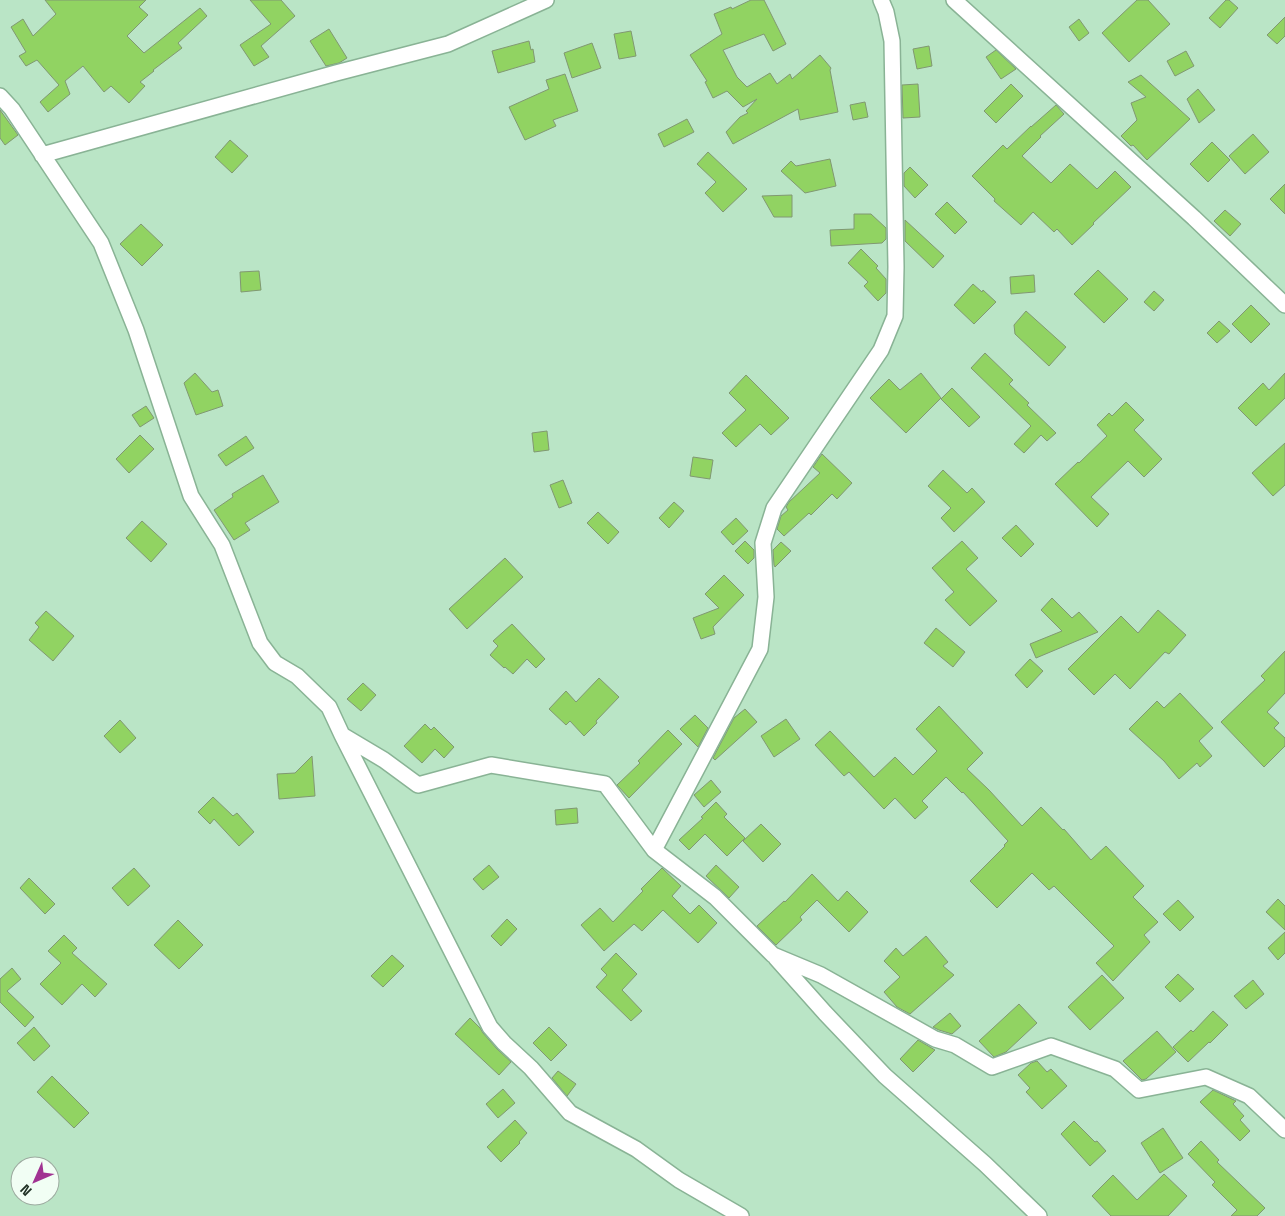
<svg xmlns="http://www.w3.org/2000/svg" width="1285" height="1216" font-family="'Space Grotesk',sans-serif">
	<style>
		.building { fill: #91d362; stroke: #809872 }
		.lines { fill: none; stroke-linecap: round; stroke-linejoin: round }
		.minor-casing { stroke: #89b395; stroke-width: 18 }
		.minor { stroke: #fff; stroke-width: 15 }
	</style>
	<rect width="100%" height="100%" fill="#bae5c6"/>
	<path class="building" d="M 45,0 L 146,0 L 139,7 L 148,15 L 127,36 L 144,53 L 200,8 L 207,16 L 178,43 L 182,48 L 153,70 L 154,71 L 140,82 L 145,86 L 129,103 L 111,86 L 104,92 L 83,66 L 65,81 L 70,94 L 48,112 L 40,102 L 59,85 L 37,60 L 26,66 L 19,56 L 26,52 L 11,27 L 23,19 L 33,36 L 56,14 Z
		M 250,0 L 281,0 L 295,16 L 261,46 L 269,57 L 254,66 L 240,45 L 271,24 Z
		M 751,0 L 764,0 L 786,44 L 773,51 L 764,34 L 723,50 L 737,77 L 747,87 L 770,73 L 777,84 L 790,74 L 792,79 L 820,55 L 831,68 L 830,70 L 838,112 L 800,120 L 798,109 L 733,144 L 726,132 L 740,117 L 748,113 L 746,111 L 757,99 L 743,107 L 727,91 L 713,98 L 705,82 L 707,81 L 690,55 L 722,34 L 714,14 L 731,7 L 732,9 Z
		M 1137,0 L 1148,0 L 1170,24 L 1129,62 L 1102,33 Z
		M 1226,0 L 1229,0 L 1238,8 L 1220,28 L 1209,18 Z
		M 1285,17 L 1285,36 L 1277,44 L 1267,35 Z
		M 1079,19 L 1089,33 L 1079,41 L 1069,27 Z
		M 329,29 L 347,58 L 339,63 L 326,66 L 310,41 Z
		M 631,31 L 636,56 L 619,59 L 614,34 Z
		M 529,41 L 531,50 L 533,49 L 535,62 L 498,73 L 492,51 Z
		M 592,43 L 601,68 L 572,78 L 564,53 Z
		M 929,46 L 932,66 L 917,69 L 913,49 Z
		M 996,50 L 1016,69 L 1001,79 L 986,57 Z
		M 1186,51 L 1194,66 L 1175,76 L 1167,61 Z
		M 565,74 L 578,111 L 553,120 L 556,126 L 525,140 L 509,107 L 549,89 L 546,80 Z
		M 1141,75 L 1190,119 L 1147,160 L 1133,145 L 1131,146 L 1121,136 L 1137,120 L 1131,103 L 1146,97 L 1128,82 Z
		M 918,84 L 920,117 L 903,118 L 902,85 Z
		M 1011,84 L 1023,96 L 996,123 L 984,111 Z
		M 1198,89 L 1215,110 L 1199,123 L 1187,99 Z
		M 865,102 L 868,117 L 853,120 L 850,105 Z
		M 1056,105 L 1064,114 L 1040,136 L 1041,137 L 1022,156 L 1051,183 L 1070,164 L 1097,189 L 1115,171 L 1131,187 L 1093,223 L 1094,224 L 1072,245 L 1057,229 L 1054,232 L 1033,212 L 1021,225 L 994,201 L 995,199 L 972,176 L 1003,145 L 1007,149 L 1031,126 L 1031,127 Z
		M 0,110 L 18,135 L 5,145 L 0,138 Z
		M 687,119 L 694,132 L 664,147 L 658,134 Z
		M 1253,134 L 1269,152 L 1245,174 L 1229,156 Z
		M 230,140 L 248,156 L 232,173 L 215,157 Z
		M 1212,142 L 1230,160 L 1208,182 L 1190,164 Z
		M 708,152 L 747,189 L 723,212 L 705,193 L 716,182 L 697,164 Z
		M 830,159 L 836,186 L 805,193 L 781,171 L 791,161 L 796,166 Z
		M 910,167 L 928,185 L 915,198 L 904,186 L 904,173 Z
		M 1285,184 L 1285,214 L 1270,199 Z
		M 792,195 L 792,217 L 774,217 L 762,196 Z
		M 947,202 L 967,222 L 955,234 L 935,214 Z
		M 1225,210 L 1241,224 L 1230,236 L 1214,221 Z
		M 854,214 L 871,214 L 886,228 L 886,239 L 882,243 L 831,246 L 830,230 L 854,229 Z
		M 905,220 L 944,256 L 933,268 L 905,241 Z
		M 141,224 L 163,245 L 142,266 L 120,244 Z
		M 861,249 L 878,266 L 876,268 L 886,279 L 886,293 L 878,301 L 864,286 L 868,282 L 848,263 Z
		M 1098,270 L 1128,299 L 1104,323 L 1074,294 Z
		M 259,271 L 261,290 L 241,292 L 240,272 Z
		M 1034,275 L 1035,292 L 1011,294 L 1010,277 Z
		M 973,284 L 982,292 L 983,290 L 996,302 L 974,324 L 954,305 Z
		M 1154,291 L 1164,300 L 1154,311 L 1144,302 Z
		M 1251,305 L 1270,324 L 1251,343 L 1232,324 Z
		M 1026,311 L 1066,347 L 1049,366 L 1015,334 L 1014,325 Z
		M 1219,321 L 1230,331 L 1217,343 L 1207,333 Z
		M 985,353 L 1013,380 L 1009,384 L 1029,403 L 1027,405 L 1056,433 L 1047,441 L 1041,435 L 1024,453 L 1014,444 L 1031,426 L 971,368 Z
		M 195,373 L 212,392 L 218,390 L 223,406 L 196,415 L 184,383 Z
		M 921,373 L 941,398 L 906,433 L 870,398 L 889,379 L 900,390 Z
		M 1285,373 L 1285,398 L 1256,426 L 1238,408 L 1263,383 L 1269,390 Z
		M 746,375 L 789,418 L 771,435 L 760,424 L 736,447 L 722,433 L 746,410 L 729,393 Z
		M 952,388 L 980,417 L 969,427 L 941,399 Z
		M 1126,402 L 1144,420 L 1134,430 L 1162,459 L 1144,477 L 1128,461 L 1091,497 L 1109,514 L 1097,527 L 1055,484 L 1078,462 L 1079,463 L 1107,436 L 1097,425 L 1109,413 L 1112,416 Z
		M 146,406 L 154,418 L 140,427 L 132,415 Z
		M 547,431 L 549,450 L 534,452 L 532,433 Z
		M 140,435 L 154,449 L 129,473 L 116,459 Z
		M 246,436 L 254,448 L 226,466 L 218,455 Z
		M 1285,443 L 1285,485 L 1273,496 L 1252,473 Z
		M 822,454 L 852,483 L 837,499 L 832,494 L 811,515 L 809,513 L 784,536 L 777,529 L 781,516 L 788,510 L 786,507 L 789,502 L 820,473 L 813,467 Z
		M 693,457 L 713,460 L 710,479 L 690,476 Z
		M 943,470 L 967,493 L 972,488 L 985,502 L 954,532 L 941,518 L 951,508 L 928,486 Z
		M 263,475 L 279,502 L 245,523 L 250,530 L 234,540 L 214,510 L 233,497 L 232,494 Z
		M 563,480 L 572,503 L 559,508 L 550,485 Z
		M 674,502 L 684,511 L 669,528 L 659,518 Z
		M 598,512 L 619,532 L 608,544 L 587,523 Z
		M 736,518 L 748,531 L 733,545 L 721,532 Z
		M 142,521 L 167,544 L 151,562 L 126,538 Z
		M 1016,525 L 1034,544 L 1021,557 L 1002,538 Z
		M 745,541 L 754,550 L 754,558 L 748,564 L 735,551 Z
		M 962,541 L 978,558 L 966,569 L 997,601 L 970,626 L 945,600 L 954,592 L 932,568 Z
		M 781,542 L 791,551 L 775,567 L 774,565 L 773,550 Z
		M 505,558 L 523,577 L 467,629 L 449,609 Z
		M 724,575 L 744,595 L 713,627 L 715,634 L 701,639 L 693,618 L 719,608 L 705,594 Z
		M 1052,598 L 1072,618 L 1079,612 L 1098,632 L 1036,658 L 1030,644 L 1062,631 L 1041,610 Z
		M 1158,610 L 1186,635 L 1169,654 L 1165,652 L 1130,689 L 1115,674 L 1094,695 L 1068,669 L 1121,616 L 1138,633 Z
		M 46,611 L 74,636 L 53,661 L 29,640 L 39,627 L 35,623 Z
		M 512,624 L 545,659 L 536,668 L 527,659 L 513,674 L 505,667 L 504,668 L 490,655 L 498,646 L 493,641 Z
		M 936,628 L 965,652 L 953,667 L 924,643 Z
		M 1285,651 L 1285,693 L 1267,712 L 1279,723 L 1274,728 L 1285,738 L 1285,746 L 1264,767 L 1221,722 L 1265,680 L 1261,676 Z
		M 1030,659 L 1043,671 L 1027,688 L 1015,675 Z
		M 599,678 L 619,697 L 596,721 L 597,723 L 584,736 L 570,721 L 566,725 L 549,709 L 566,691 L 576,702 Z
		M 363,683 L 376,695 L 361,711 L 347,699 Z
		M 1180,693 L 1213,728 L 1199,741 L 1212,756 L 1200,767 L 1197,763 L 1179,779 L 1164,761 L 1129,729 L 1157,701 L 1164,708 Z
		M 939,706 L 983,753 L 967,769 L 989,790 L 1022,826 L 1041,807 L 1063,830 L 1064,829 L 1091,860 L 1106,846 L 1144,886 L 1133,897 L 1158,922 L 1144,935 L 1150,942 L 1113,981 L 1096,963 L 1114,946 L 1054,886 L 1049,890 L 1032,873 L 997,908 L 970,881 L 1005,846 L 1004,845 L 1008,841 L 963,792 L 962,793 L 946,777 L 922,801 L 928,807 L 915,819 L 895,798 L 884,809 L 849,772 L 844,776 L 815,745 L 830,731 L 874,777 L 895,757 L 913,775 L 937,751 L 916,729 Z
		M 745,709 L 757,722 L 715,760 L 713,758 L 734,718 Z
		M 695,715 L 708,728 L 698,747 L 680,729 Z
		M 786,719 L 800,739 L 774,757 L 761,736 Z
		M 120,720 L 136,738 L 120,753 L 104,736 Z
		M 425,724 L 431,730 L 434,727 L 454,747 L 444,758 L 435,749 L 422,763 L 404,746 Z
		M 668,730 L 682,744 L 629,798 L 617,785 L 640,763 L 638,761 Z
		M 312,756 L 315,796 L 279,799 L 277,774 L 295,773 Z
		M 711,780 L 721,792 L 704,807 L 694,795 Z
		M 213,797 L 233,816 L 237,813 L 254,832 L 239,846 L 214,819 L 210,824 L 198,812 Z
		M 716,802 L 727,814 L 724,817 L 745,838 L 727,856 L 705,834 L 689,850 L 679,840 L 703,818 L 701,817 Z
		M 577,808 L 578,823 L 556,825 L 555,810 Z
		M 761,824 L 781,844 L 763,862 L 743,841 Z
		M 489,865 L 499,877 L 483,890 L 473,879 Z
		M 716,865 L 739,887 L 729,898 L 706,876 Z
		M 134,868 L 150,886 L 128,906 L 112,888 Z
		M 662,868 L 681,886 L 672,896 L 690,914 L 699,905 L 717,923 L 698,943 L 663,910 L 642,931 L 634,924 L 604,951 L 581,925 L 600,908 L 613,922 L 643,891 L 641,889 Z
		M 812,874 L 838,901 L 847,891 L 868,912 L 849,932 L 817,900 L 800,917 L 802,920 L 776,945 L 757,926 L 784,901 L 785,902 Z
		M 29,878 L 55,904 L 45,914 L 20,888 Z
		M 1278,899 L 1285,906 L 1285,930 L 1266,912 Z
		M 1178,900 L 1194,917 L 1180,931 L 1163,914 Z
		M 507,919 L 517,929 L 501,946 L 491,936 Z
		M 178,920 L 203,945 L 179,969 L 154,945 Z
		M 1285,932 L 1285,953 L 1278,960 L 1268,948 Z
		M 64,935 L 77,948 L 72,953 L 107,984 L 95,997 L 82,984 L 62,1005 L 40,984 L 61,963 L 48,951 Z
		M 926,936 L 948,962 L 943,966 L 954,975 L 910,1014 L 897,1007 L 884,992 L 900,977 L 884,961 L 896,948 L 903,956 Z
		M 616,953 L 637,974 L 622,990 L 642,1011 L 631,1021 L 596,987 L 607,975 L 601,969 Z
		M 392,955 L 404,966 L 383,987 L 371,976 Z
		M 12,968 L 21,979 L 7,991 L 34,1017 L 25,1027 L 0,1002 L 0,979 Z
		M 1178,974 L 1194,989 L 1180,1002 L 1165,987 Z
		M 1102,975 L 1124,998 L 1090,1030 L 1068,1007 Z
		M 1253,980 L 1264,994 L 1246,1009 L 1234,996 Z
		M 1019,1004 L 1037,1023 L 1006,1052 L 994,1057 L 979,1041 Z
		M 1213,1011 L 1228,1025 L 1210,1043 L 1209,1042 L 1188,1062 L 1173,1047 L 1191,1030 L 1193,1032 Z
		M 950,1013 L 961,1026 L 952,1034 L 939,1030 L 933,1027 Z
		M 470,1018 L 480,1028 L 483,1033 L 497,1049 L 511,1062 L 499,1075 L 455,1034 Z
		M 34,1027 L 50,1046 L 34,1061 L 17,1043 Z
		M 549,1027 L 567,1045 L 551,1061 L 533,1043 Z
		M 1157,1031 L 1176,1052 L 1146,1079 L 1142,1080 L 1123,1061 Z
		M 918,1040 L 935,1050 L 913,1072 L 900,1059 Z
		M 1037,1061 L 1047,1072 L 1051,1069 L 1067,1086 L 1042,1109 L 1026,1092 L 1030,1088 L 1018,1075 L 1031,1063 Z
		M 558,1071 L 576,1084 L 567,1096 L 552,1078 Z
		M 52,1076 L 89,1113 L 74,1128 L 37,1092 Z
		M 503,1089 L 515,1103 L 498,1118 L 486,1104 Z
		M 1213,1090 L 1234,1100 L 1236,1101 L 1233,1104 L 1244,1116 L 1240,1120 L 1250,1131 L 1240,1141 L 1200,1102 Z
		M 515,1120 L 527,1133 L 519,1142 L 520,1143 L 501,1162 L 487,1147 Z
		M 1074,1121 L 1095,1142 L 1097,1141 L 1106,1151 L 1090,1166 L 1061,1134 Z
		M 1163,1128 L 1183,1158 L 1160,1173 L 1141,1143 Z
		M 1201,1141 L 1219,1160 L 1217,1162 L 1265,1208 L 1257,1216 L 1231,1216 L 1237,1210 L 1212,1185 L 1215,1182 L 1188,1154 Z
		M 1164,1174 L 1187,1196 L 1168,1216 L 1111,1216 L 1092,1196 L 1113,1175 L 1137,1200 Z"/>
	<g class="lines">
		<defs>
			<path id="minor" d="M 954,0 L 1194,218 L 1285,305
				M 0,96 L 12,109 L 101,243 L 136,330 L 191,496 L 222,545 L 260,643 L 275,663 L 297,676 L 329,707 L 342,735 L 384,760 L 418,785 L 491,765 L 605,784 L 654,850 L 715,897 L 773,955 L 821,975 L 935,1039 L 955,1045 L 992,1067 L 1051,1046 L 1115,1069 L 1139,1090 L 1206,1077 L 1249,1096 L 1285,1130
				M 42,155 L 336,73 L 448,44 L 546,0
				M 342,735 L 490,1027 L 504,1043 L 531,1068 L 570,1113 L 636,1149 L 679,1180 L 741,1216
				M 654,850 L 760,649 L 766,597 L 763,543 L 774,508 L 881,350 L 895,316 L 896,267 L 892,41 L 886,12 L 881,0
				M 776,958 L 825,1013 L 885,1076 L 985,1164 L 1039,1216"/>
		</defs>
		<use href="#minor" class="minor-casing"/>
		<use href="#minor" class="minor"/>
	</g>
	<g transform="translate(35 1181) rotate(225)"><circle r="24" fill="#f1fef4" stroke="#9daba0"/>
	<path d="M0-4L9 19L0 12L-9 19Z" fill="#a13392"/>
	<text y="-8" font-size="14" font-weight="bold" text-anchor="middle" fill="#1e2f23">N</text>
	</g>
</svg>
